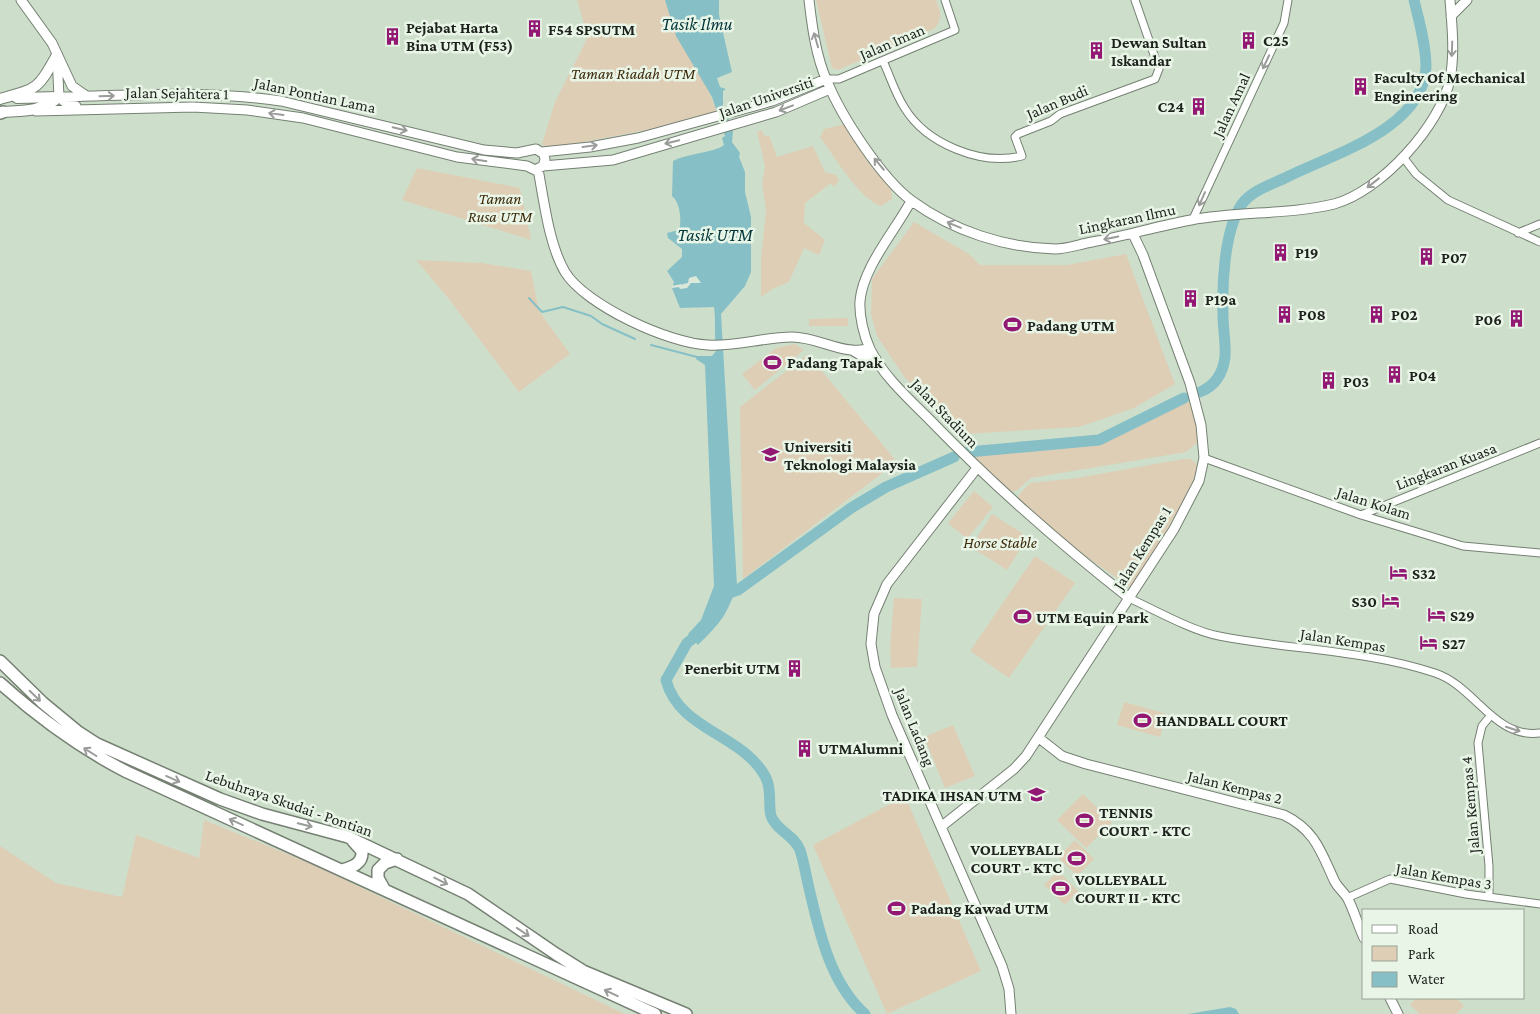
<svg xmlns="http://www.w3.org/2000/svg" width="1540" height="1014" font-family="'Crimson Pro',serif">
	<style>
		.built { fill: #cddfcb; fill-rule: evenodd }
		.green { fill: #dfceb6 }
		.water { fill: #87bfc6 }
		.pier { fill: #dce8da }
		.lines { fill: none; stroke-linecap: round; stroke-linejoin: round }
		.stream { stroke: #87bfc6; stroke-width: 2 }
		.river { stroke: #87bfc6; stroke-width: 11 }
		.minor-casing { stroke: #758073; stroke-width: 9 }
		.tertiary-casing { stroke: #758073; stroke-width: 11 }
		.secondary-casing { stroke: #758073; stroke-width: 12 }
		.trunk-casing { stroke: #758073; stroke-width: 14 }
		.minor { stroke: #fff; stroke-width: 7 }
		.tertiary { stroke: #fff; stroke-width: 9 }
		.secondary { stroke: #fff; stroke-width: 10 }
		.trunk { stroke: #fff; stroke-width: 11 }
		.oneway { stroke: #9a9c99 }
		.labels { text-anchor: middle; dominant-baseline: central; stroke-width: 5; stroke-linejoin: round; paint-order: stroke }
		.poi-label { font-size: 16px; font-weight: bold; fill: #1e221d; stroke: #e9f6e7; text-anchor: start }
		.street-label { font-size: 16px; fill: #1e221d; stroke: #e9f6e7 }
		.park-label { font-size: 16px; font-style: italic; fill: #3d2a0b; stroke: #e9f6e7 }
		.water-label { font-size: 18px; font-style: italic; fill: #00363c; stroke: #e9f6e7 }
	</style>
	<rect width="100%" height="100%" fill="#dce8da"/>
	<path class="built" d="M 0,0 L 1540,0 L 1540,1014 L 0,1014 ZM 1364,910 L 1524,910 L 1524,998 L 1364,998 Z"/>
	<path class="green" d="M 577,0 L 665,0 C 676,41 704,73 717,112 L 646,130 L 547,149 L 542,144 L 555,102 L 585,43 L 587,34 Z
		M 816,0 L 936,0 C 941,12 943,19 934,29 L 838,70 L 832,68 Z
		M 845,124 L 867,161 L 874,164 L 891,183 L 892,199 L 881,206 C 858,198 835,157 820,137 L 824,129 Z
		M 762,130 L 765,137 L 769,135 L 777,157 L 813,146 L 825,172 L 836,175 L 839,180 L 834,187 L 831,183 L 805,203 L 804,223 L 825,240 L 819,255 L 804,248 L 789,282 L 774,288 L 761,297 L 761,258 L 766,211 L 762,184 L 765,166 L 757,132 Z
		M 417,168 L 520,188 L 531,240 L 402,200 Z
		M 914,222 L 969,254 L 980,265 L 1067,265 L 1126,254 L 1175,384 L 1134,408 L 1079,427 L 965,434 L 905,378 L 877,336 L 871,314 L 872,279 Z
		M 416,260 L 482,263 L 531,271 L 539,311 L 570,354 L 519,392 L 448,298 Z
		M 848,318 L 848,326 L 809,326 L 809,319 Z
		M 795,344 L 804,350 L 755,390 L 742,374 L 776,348 Z
		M 808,354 L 897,462 L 743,579 L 740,407 Z
		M 1185,401 L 1190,402 L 1200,440 L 1186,452 L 1031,478 L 1016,491 L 1010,492 L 967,454 L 1101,442 Z
		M 1183,459 L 1190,459 L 1196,463 L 1198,472 L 1193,484 L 1152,555 L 1130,587 L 1065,542 L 1019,502 L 1018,496 L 1030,483 L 1077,478 Z
		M 974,491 L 993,507 L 967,539 L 948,523 Z
		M 992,514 L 1028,537 L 1007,570 L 971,547 Z
		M 1035,556 L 1075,583 L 1009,678 L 970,651 Z
		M 894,598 L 922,599 L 917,667 L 891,668 L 890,648 Z
		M 1124,702 L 1167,714 L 1160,737 L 1117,725 Z
		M 953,725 L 975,776 L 945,788 L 924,737 Z
		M 1083,794 L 1112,822 L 1086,848 L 1057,820 Z
		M 905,796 L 981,971 L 887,1014 L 813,845 Z
		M 204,820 L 312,864 L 625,1014 L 0,1014 L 0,846 L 56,883 L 122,897 L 136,835 L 199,858 Z
		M 1075,840 L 1094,859 L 1077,876 L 1058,857 Z
		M 1058,871 L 1078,891 L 1065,905 L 1044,885 Z
		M 1416,998 L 1456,998 L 1464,1006 L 1456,1014 L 1420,1014 L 1410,1005 Z"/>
	<path class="water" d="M 665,0 L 719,0 L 719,15 L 732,72 L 717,78 L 720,87 L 726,89 L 723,91 L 723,107 L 726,109 L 733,132 L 732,142 L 740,153 L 739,157 L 745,172 L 745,192 L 751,217 L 751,272 L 745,286 L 721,314 L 737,585 C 727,616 720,623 698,645 L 688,634 L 701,620 L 714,586 L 705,365 L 696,359 L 697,356 L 712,356 L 716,351 C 714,336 716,322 714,307 L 680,308 L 672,288 L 674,282 L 667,271 L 682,257 L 682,249 L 668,238 L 667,233 L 679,230 C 682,221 680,202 672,196 L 673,161 C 686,154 716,152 724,145 L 722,138 L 725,136 L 712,97 L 676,36 Z
		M 1230,1007 L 1236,1009 L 1239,1014 L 1188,1014 Z"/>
	<path class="pier" d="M 696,276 L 701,283 L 691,283 L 687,288 L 680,289 L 679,287 L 672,288 L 671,286 L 682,284 L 683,286 L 683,284 L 688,283 L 689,278 Z"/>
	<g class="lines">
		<path class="stream" d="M 529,298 L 542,312 L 563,307 L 591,316 L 602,324 L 635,339
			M 651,345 L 697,357"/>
		<path class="river" d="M 1200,392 C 1215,386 1223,373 1225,357 C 1226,343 1223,329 1223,315 C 1222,285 1224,230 1242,204 C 1252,190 1273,184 1287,177 C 1333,154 1423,129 1426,67 C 1426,45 1419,21 1414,0
			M 968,452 L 1099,440 L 1184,398
			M 722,597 L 723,595 L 738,590 L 851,508 L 886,487 L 954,457
			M 705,629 L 687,643 L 666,680 C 679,731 744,734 766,778 C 772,790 768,804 771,816 C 776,830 795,836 800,850 C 804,862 806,876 809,888 C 819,931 830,983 865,1014"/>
		<defs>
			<path id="minor" d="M 883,61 C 890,76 895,93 904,107 C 926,144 981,166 1022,156 L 1015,137 L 1018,134 L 1051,121 L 1060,114 L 1155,79 L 1159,69 L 1135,0
				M 826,79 L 839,79 L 955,30 L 945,0
				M 1403,157 L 1416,174 L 1448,200 L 1540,242
				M 1193,219 L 1284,23 L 1288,0
				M 1518,233 L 1540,224
				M 1204,458 L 1361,515 L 1463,546 L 1540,553
				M 1361,515 L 1540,443
				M 1129,598 C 1155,610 1192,631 1219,636 C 1291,650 1366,650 1435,673 C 1475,686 1494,739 1540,733
				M 1489,897 L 1489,866 L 1478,743 L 1482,726 L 1491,715
				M 1347,898 L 1390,879 L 1466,894 L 1540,904"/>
			<path id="tertiary" d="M 21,0 L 52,43 L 72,86 L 85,95
				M 809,0 C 812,26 816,57 827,81 C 841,116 882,179 912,201 C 953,231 1006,248 1055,249 C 1067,249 1080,244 1092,242 C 1125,236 1158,226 1191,220 C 1238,211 1288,215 1334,204 C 1380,192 1441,125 1450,79 C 1455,54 1452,25 1450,0
				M 1451,16 L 1467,0
				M 57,56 L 59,97 L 69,106 L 76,106
				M 36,111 L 193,107 L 247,110 L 303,118 L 457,157 L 527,166 L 535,170 L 543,166 L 545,160 L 544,154 L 536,149 L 517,153 L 484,150 L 281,101 C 207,90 133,95 59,97
				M 542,152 L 590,147 L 638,138 L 772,101 L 826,79
				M 543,166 L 613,160 L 776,112 L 830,89
				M 538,169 C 544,201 549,245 565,272 C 585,305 670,344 708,345 C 736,347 764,337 792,337 C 813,337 831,348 851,350 C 857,351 864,349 870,349
				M 911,201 C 895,231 863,267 860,301 C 859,316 864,336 870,349 C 883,376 910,400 931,421 C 993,485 1059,543 1129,598
				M 852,350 L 865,358 L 876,359
				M 977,468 L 887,584 L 874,614 L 871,644 L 875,667 L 892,715 L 1002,966 L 1009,989 L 1011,1014
				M 1039,738 L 1062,756 L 1086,764 L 1284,815 C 1315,830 1321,852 1334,880 C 1337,887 1344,892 1348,899 C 1354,911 1358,925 1364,938
				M 942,826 L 1014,769 L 1026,756 L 1174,529 L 1199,481 L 1204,458 L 1201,425 L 1190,383 L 1143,255 L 1133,234
				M 1390,998 L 1398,1014"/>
			<path id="secondary" d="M 17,98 L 59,97
				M 0,99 C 39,88 37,90 57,55
				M 0,112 C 21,111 42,112 59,97"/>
			<path id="trunk" d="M 0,113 L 3,112
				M 0,661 L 43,703 L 77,731 L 97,744 L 220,799 L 262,814 L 348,837 L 468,894 L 556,954 L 583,971 L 686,1014
				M 0,683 C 39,718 80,748 127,772 L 655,1014
				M 342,870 C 352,867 363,864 362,851 L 353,841
				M 384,889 L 378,878 L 378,870 L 385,863 L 397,859"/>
		</defs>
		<use href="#minor" class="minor-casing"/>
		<use href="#tertiary" class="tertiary-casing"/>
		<use href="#secondary" class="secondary-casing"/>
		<use href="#trunk" class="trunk-casing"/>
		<use href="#minor" class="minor"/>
		<use href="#tertiary" class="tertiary"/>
		<use href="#secondary" class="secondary"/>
		<use href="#trunk" class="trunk"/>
	</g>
	<defs><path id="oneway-shaft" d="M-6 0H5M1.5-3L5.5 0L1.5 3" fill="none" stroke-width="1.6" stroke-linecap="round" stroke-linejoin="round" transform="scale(1.25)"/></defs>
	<g class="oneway">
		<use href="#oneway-shaft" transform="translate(816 40) rotate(-106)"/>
		<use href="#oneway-shaft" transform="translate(1452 49) rotate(92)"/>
		<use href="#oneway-shaft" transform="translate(1266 62) rotate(115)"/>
		<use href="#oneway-shaft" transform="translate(107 96) rotate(-2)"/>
		<use href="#oneway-shaft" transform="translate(786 108) rotate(159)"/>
		<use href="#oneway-shaft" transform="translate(276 114) rotate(-172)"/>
		<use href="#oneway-shaft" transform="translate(400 129) rotate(13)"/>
		<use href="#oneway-shaft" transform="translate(672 142) rotate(166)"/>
		<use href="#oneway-shaft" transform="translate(590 146) rotate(-8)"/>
		<use href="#oneway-shaft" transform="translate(479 160) rotate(-171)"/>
		<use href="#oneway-shaft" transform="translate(879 164) rotate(-130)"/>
		<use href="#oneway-shaft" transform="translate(1373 183) rotate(142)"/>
		<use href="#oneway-shaft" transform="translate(1202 199) rotate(114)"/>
		<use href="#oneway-shaft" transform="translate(954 225) rotate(-157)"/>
		<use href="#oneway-shaft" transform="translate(1111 238) rotate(169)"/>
		<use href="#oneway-shaft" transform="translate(35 696) rotate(44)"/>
		<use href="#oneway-shaft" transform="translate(1513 729) rotate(18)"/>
		<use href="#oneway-shaft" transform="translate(90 752) rotate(-148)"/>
		<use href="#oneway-shaft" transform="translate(173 779) rotate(24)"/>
		<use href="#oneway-shaft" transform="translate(236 822) rotate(-156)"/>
		<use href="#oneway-shaft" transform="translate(305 825) rotate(14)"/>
		<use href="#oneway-shaft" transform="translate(441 881) rotate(27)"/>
		<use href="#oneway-shaft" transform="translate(523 932) rotate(34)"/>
		<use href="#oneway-shaft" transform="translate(611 993) rotate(-155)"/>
	</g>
	<defs>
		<symbol id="building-bare" viewBox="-9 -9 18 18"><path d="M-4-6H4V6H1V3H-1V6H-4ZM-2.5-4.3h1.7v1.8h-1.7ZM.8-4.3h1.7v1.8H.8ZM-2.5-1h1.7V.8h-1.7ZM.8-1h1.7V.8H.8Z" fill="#931874" stroke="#e9f6e7" stroke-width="2.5" paint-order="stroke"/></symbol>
		<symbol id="stadium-bare" viewBox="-9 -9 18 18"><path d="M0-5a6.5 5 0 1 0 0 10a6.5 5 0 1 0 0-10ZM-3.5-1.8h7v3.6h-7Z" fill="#931874" stroke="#e9f6e7" stroke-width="2.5" paint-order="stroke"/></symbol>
		<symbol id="university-bare" viewBox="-9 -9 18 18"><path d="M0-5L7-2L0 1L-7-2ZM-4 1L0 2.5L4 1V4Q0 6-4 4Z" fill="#931874" stroke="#e9f6e7" stroke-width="2.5" paint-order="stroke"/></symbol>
		<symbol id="hotel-bare" viewBox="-9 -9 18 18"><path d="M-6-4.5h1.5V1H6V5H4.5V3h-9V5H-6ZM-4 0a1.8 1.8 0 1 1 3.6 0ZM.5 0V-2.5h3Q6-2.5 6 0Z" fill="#931874" stroke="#e9f6e7" stroke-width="2.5" paint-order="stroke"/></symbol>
		<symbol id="school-bare" viewBox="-9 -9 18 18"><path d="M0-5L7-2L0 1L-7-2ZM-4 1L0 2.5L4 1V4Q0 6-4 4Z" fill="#931874" stroke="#e9f6e7" stroke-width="2.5" paint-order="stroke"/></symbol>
	</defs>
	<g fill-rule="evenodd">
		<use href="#building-bare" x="522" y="16" width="25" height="25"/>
		<use href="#building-bare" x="380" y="24" width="25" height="25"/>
		<use href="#building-bare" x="1236" y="28" width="25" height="25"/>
		<use href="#building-bare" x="1084" y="38" width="25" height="25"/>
		<use href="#building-bare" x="1348" y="74" width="25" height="25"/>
		<use href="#building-bare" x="1186" y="94" width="25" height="25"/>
		<use href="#building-bare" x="1268" y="240" width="25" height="25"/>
		<use href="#building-bare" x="1414" y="244" width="25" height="25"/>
		<use href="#building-bare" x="1178" y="286" width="25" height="25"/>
		<use href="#building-bare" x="1272" y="302" width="25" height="25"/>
		<use href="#building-bare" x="1364" y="302" width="25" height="25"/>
		<use href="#building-bare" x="1504" y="306" width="25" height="25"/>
		<use href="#stadium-bare" x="1000" y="312" width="25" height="25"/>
		<use href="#stadium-bare" x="760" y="350" width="25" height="25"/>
		<use href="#building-bare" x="1382" y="362" width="25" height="25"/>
		<use href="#building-bare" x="1316" y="368" width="25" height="25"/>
		<use href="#university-bare" x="758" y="442" width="25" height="25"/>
		<use href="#hotel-bare" x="1386" y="560" width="25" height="25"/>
		<use href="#hotel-bare" x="1378" y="588" width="25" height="25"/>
		<use href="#hotel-bare" x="1424" y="602" width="25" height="25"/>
		<use href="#stadium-bare" x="1010" y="604" width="25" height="25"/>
		<use href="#hotel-bare" x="1416" y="630" width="25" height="25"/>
		<use href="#building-bare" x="782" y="656" width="25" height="25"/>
		<use href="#stadium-bare" x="1130" y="708" width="25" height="25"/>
		<use href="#building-bare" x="792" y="736" width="25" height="25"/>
		<use href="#school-bare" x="1024" y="782" width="25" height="25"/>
		<use href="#stadium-bare" x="1072" y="808" width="25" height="25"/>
		<use href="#stadium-bare" x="1064" y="846" width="25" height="25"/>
		<use href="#stadium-bare" x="1048" y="876" width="25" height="25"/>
		<use href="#stadium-bare" x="884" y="896" width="25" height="25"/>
	</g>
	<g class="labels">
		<g class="poi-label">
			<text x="406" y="27">Pejabat Harta<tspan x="406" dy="18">Bina UTM (F53)</tspan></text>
			<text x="548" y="29">F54 SPSUTM</text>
			<text x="1263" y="40">C25</text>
			<text x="1111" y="42">Dewan Sultan<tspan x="1111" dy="18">Iskandar</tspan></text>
			<text x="1374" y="77">Faculty Of Mechanical<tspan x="1374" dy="18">Engineering</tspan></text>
			<text x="1184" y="106" text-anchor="end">C24</text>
			<text x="1295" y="252">P19</text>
			<text x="1441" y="257">P07</text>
			<text x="1205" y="299">P19a</text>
			<text x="1298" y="314">P08</text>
			<text x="1391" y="314">P02</text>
			<text x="1502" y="319" text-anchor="end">P06</text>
			<text x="1027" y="325">Padang UTM</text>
			<text x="787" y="362">Padang Tapak</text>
			<text x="1409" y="375">P04</text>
			<text x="1343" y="381">P03</text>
			<text x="784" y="446">Universiti<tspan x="784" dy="18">Teknologi Malaysia</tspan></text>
			<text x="1412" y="573">S32</text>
			<text x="1377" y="601" text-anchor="end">S30</text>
			<text x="1450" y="615">S29</text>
			<text x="1036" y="617">UTM Equin Park</text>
			<text x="1442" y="643">S27</text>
			<text x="780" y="668" text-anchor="end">Penerbit UTM</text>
			<text x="1156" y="720">HANDBALL COURT</text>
			<text x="818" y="748">UTMAlumni</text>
			<text x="1022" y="795" text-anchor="end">TADIKA IHSAN UTM</text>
			<text x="1099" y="812">TENNIS<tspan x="1099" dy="18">COURT - KTC</tspan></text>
			<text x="1062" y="849" text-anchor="end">VOLLEYBALL<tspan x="1062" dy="18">COURT - KTC</tspan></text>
			<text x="1075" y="879">VOLLEYBALL<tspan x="1075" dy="18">COURT II - KTC</tspan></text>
			<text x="911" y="908">Padang Kawad UTM</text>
		</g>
		<g class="street-label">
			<text transform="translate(892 42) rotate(-23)">Jalan Iman</text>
			<text transform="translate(177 93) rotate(1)">Jalan Sejahtera 1</text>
			<text transform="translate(315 95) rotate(12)">Jalan Pontian Lama</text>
			<text transform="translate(766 97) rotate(-19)">Jalan Universiti</text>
			<text transform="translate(1057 102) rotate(-23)">Jalan Budi</text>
			<text transform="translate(1231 105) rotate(-65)">Jalan Amal</text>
			<text transform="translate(1127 219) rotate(-12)">Lingkaran Ilmu</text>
			<text transform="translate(945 413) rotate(46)">Jalan Stadium</text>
			<text transform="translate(1446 466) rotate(-21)">Lingkaran Kuasa</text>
			<text transform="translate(1374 503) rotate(18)">Jalan Kolam</text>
			<text transform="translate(1142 548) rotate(-58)">Jalan Kempas 1</text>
			<text transform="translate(1343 640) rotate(9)">Jalan Kempas</text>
			<text transform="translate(915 727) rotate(68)">Jalan Ladang</text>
			<text transform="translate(1235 787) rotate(14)">Jalan Kempas 2</text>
			<text transform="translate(289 803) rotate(19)">Lebuhraya Skudai - Pontian</text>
			<text transform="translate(1470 805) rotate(-95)">Jalan Kempas 4</text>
			<text transform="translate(1444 876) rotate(10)">Jalan Kempas 3</text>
		</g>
		<g class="park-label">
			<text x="633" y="73">Taman Riadah UTM</text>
			<text x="500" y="198">Taman<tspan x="500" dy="18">Rusa UTM</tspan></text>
			<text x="1000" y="542">Horse Stable</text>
		</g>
		<g class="water-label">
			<text x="697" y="24">Tasik Ilmu</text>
			<text x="715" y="235">Tasik UTM</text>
		</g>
	</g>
	<rect x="1362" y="909" width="162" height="90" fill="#e9f6e7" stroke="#98a196"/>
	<rect x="1372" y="925" width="25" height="8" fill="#ffffff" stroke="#98a196"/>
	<text x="1408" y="934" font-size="15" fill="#1e221d">Road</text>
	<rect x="1372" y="946" width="25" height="15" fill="#dfceb6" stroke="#98a196"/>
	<text x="1408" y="959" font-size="15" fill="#1e221d">Park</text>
	<rect x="1372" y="972" width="25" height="15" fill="#87bfc6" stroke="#98a196"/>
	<text x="1408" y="984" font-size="15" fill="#1e221d">Water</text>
</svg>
